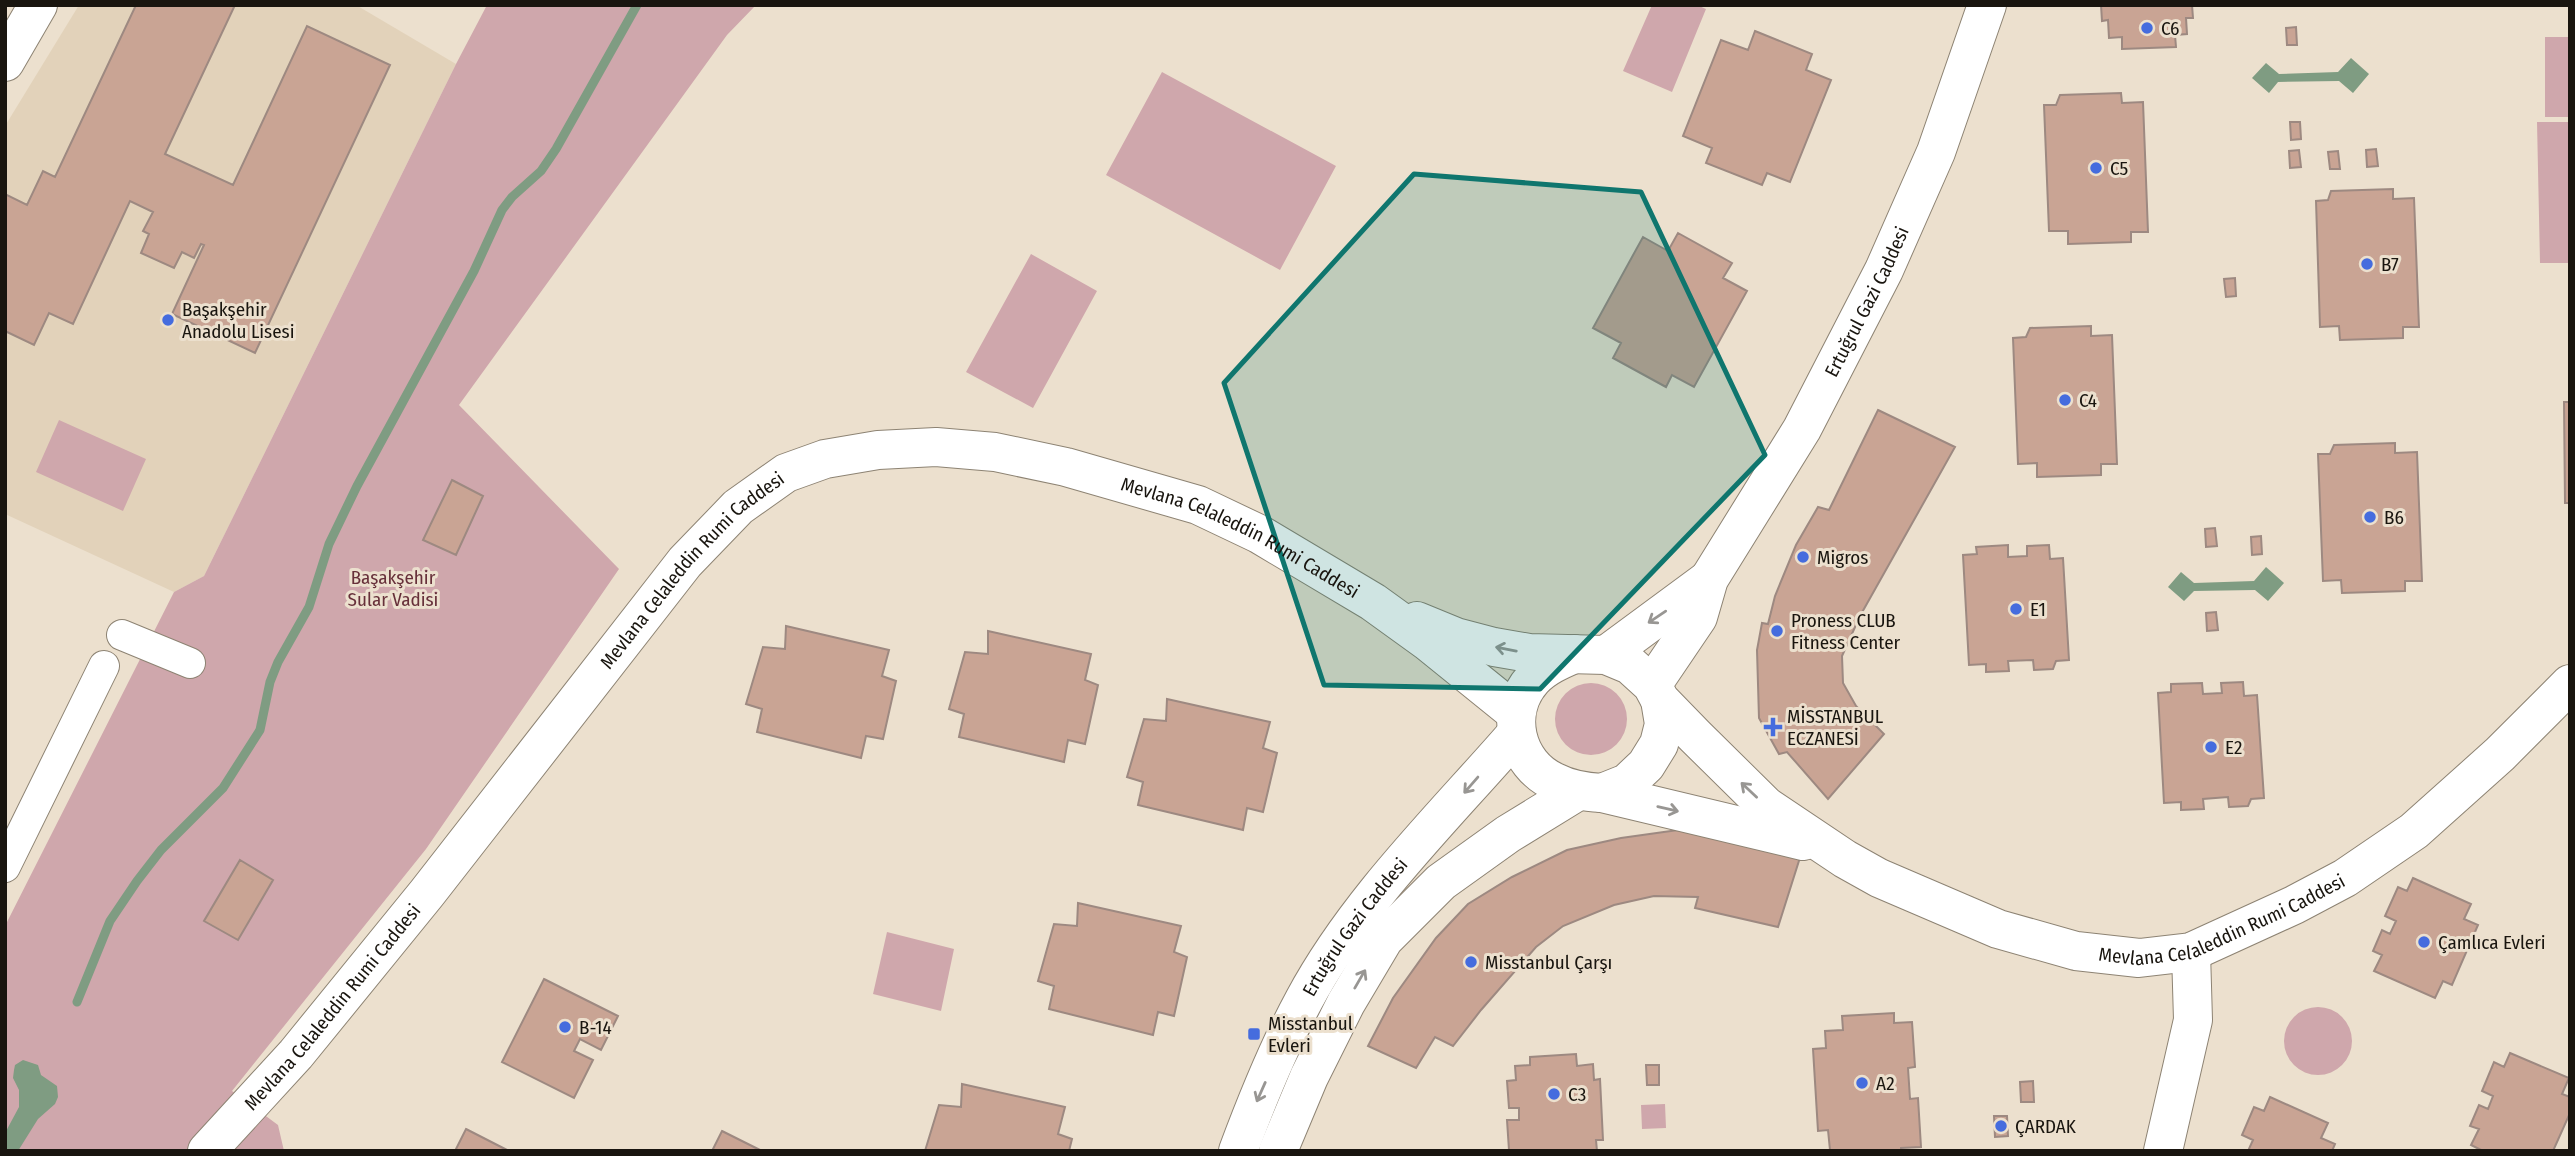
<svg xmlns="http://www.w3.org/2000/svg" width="2575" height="1156" font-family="'Fira Sans Condensed',sans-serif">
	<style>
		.built { fill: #e2d2ba }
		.green { fill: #cfa7ac }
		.water { fill: #7f9c82 }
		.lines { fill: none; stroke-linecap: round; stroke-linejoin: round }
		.stream { stroke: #7f9c82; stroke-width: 9 }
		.building { fill: #c9a494; stroke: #9d8981; stroke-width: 2 }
		.street-casing { stroke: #8d8373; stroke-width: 32 }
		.secondary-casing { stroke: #8d8373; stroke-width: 40 }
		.street { stroke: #fff; stroke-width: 30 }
		.secondary { stroke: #fff; stroke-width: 38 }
		.oneway { stroke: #989693 }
		.marked { fill: #0f766e; fill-opacity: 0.2; stroke: #0f766e; stroke-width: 5; stroke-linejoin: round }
		.poi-dot { fill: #456cde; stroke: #ece0ce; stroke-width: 2.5 }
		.labels { text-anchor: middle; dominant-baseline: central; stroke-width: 6; stroke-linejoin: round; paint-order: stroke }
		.poi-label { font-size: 19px; fill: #19150f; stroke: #ece0ce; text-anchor: start }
		.street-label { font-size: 19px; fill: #19150f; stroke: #ece0ce }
		.park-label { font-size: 19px; fill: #67303a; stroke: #ece0ce }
	</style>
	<rect width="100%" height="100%" fill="#ece0ce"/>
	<path class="built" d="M 79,5 L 356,5 L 456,64 L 204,576 L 174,592 L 5,514 L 5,126 Z"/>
	<path class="green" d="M 487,5 L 756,5 L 727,35 L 459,405 L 619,569 L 426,849 L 232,1091 L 278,1125 L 284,1151 L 5,1151 L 5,926 L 174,592 L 204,576 L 456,64 Z
		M 1652,5 L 1697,5 L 1706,9 L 1672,92 L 1623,71 Z
		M 2545,37 L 2570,37 L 2570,117 L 2545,117 Z
		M 1162,72 L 1336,166 L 1280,270 L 1106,175 Z
		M 2537,122 L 2570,122 L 2570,263 L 2540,263 Z
		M 1031,254 L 1097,291 L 1033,408 L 966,372 Z
		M 59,420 L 146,459 L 123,511 L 36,472 Z
		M1555 719a36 36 0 1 1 72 0a36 36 0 1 1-72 0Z
		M 887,932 L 954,949 L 941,1011 L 873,994 Z
		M2284 1041a34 34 0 1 1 68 0a34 34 0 1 1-68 0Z
		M 1665,1104 L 1666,1128 L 1642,1129 L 1641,1105 Z"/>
	<path class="water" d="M 2351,58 L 2369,74 L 2353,93 L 2339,81 L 2278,82 L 2269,93 L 2252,78 L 2266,63 L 2279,74 L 2338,72 Z
		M 2266,567 L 2284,583 L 2268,601 L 2255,590 L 2194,591 L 2184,601 L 2168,587 L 2181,572 L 2194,583 L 2254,581 Z
		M 23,1060 L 38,1065 L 41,1075 L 57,1086 L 58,1097 L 55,1104 L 38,1119 L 18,1151 L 5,1151 L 5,1133 L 19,1107 L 19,1090 L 13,1078 L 14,1070 L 15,1065 Z"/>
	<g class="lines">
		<path class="stream" d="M 77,1002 L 110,921 L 137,881 L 161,850 L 223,788 L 260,730 L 270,682 L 278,662 L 309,607 L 329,544 L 357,486 L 474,271 L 502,210 L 512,197 L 541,171 L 556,149 L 637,5"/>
	</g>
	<path class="building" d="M 136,5 L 235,5 L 165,154 L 233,185 L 307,26 L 390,65 L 255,353 L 172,314 L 204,245 L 201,244 L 194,258 L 182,252 L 174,268 L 141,253 L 149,234 L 143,231 L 153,212 L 130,201 L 73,324 L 49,313 L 34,345 L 5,331 L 5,194 L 27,205 L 43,171 L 55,177 Z
		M 2101,5 L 2192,5 L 2193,18 L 2186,18 L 2187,34 L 2175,35 L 2176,47 L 2122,49 L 2122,37 L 2109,38 L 2108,20 L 2102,21 Z
		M 2296,27 L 2297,45 L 2287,45 L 2286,28 Z
		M 1755,31 L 1812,54 L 1806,70 L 1831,80 L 1790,182 L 1767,173 L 1762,185 L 1706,163 L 1712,148 L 1683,136 L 1721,40 L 1748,50 Z
		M 2121,93 L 2122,103 L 2143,102 L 2148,232 L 2131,232 L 2131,242 L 2068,244 L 2068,231 L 2049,231 L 2044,105 L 2056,105 L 2060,95 Z
		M 2290,122 L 2300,122 L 2301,139 L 2291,140 Z
		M 2376,149 L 2378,166 L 2367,167 L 2366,150 Z
		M 2299,150 L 2301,167 L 2290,168 L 2289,151 Z
		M 2338,151 L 2340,169 L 2330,169 L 2328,152 Z
		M 2393,189 L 2393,199 L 2414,198 L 2419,327 L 2403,327 L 2403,338 L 2340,340 L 2339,326 L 2320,327 L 2316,201 L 2328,200 L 2331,191 Z
		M 1678,233 L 1732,263 L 1723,278 L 1747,291 L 1694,387 L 1672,375 L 1666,387 L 1613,358 L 1621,343 L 1593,328 L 1643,237 L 1668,251 Z
		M 2235,278 L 2236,296 L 2226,297 L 2224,279 Z
		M 2091,326 L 2091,336 L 2112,335 L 2117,464 L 2101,464 L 2101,475 L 2037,477 L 2037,463 L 2018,464 L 2013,338 L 2026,337 L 2030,328 Z
		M 2564,402 L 2570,402 L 2570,503 L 2565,503 Z
		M 1878,410 L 1955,447 L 1860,616 L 1842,656 L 1843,683 L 1856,706 L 1884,734 L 1828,799 L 1787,752 L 1779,754 L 1759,718 L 1757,650 L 1762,623 L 1768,624 L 1775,596 L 1796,545 L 1818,507 L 1829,510 Z
		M 2395,443 L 2395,453 L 2417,452 L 2422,581 L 2405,581 L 2405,591 L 2342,593 L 2341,580 L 2323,581 L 2318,454 L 2330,454 L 2334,445 Z
		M 452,480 L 483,496 L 456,555 L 423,540 Z
		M 2215,528 L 2217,546 L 2206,547 L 2205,529 Z
		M 2261,536 L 2262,554 L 2252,555 L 2251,537 Z
		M 2008,545 L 2008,557 L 2027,556 L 2027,546 L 2049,545 L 2050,559 L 2063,558 L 2069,660 L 2056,661 L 2053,669 L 2034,670 L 2033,660 L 2008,661 L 2009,671 L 1986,672 L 1986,664 L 1969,665 L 1963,555 L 1977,554 L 1976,547 Z
		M 2216,612 L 2218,630 L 2207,631 L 2206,613 Z
		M 786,626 L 889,650 L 882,676 L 896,681 L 883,739 L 866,736 L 861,758 L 757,732 L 762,709 L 746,704 L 763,647 L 785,649 Z
		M 988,631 L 1091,654 L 1085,680 L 1098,685 L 1085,744 L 1068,740 L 1064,762 L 959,737 L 964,714 L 949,709 L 965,652 L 988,654 Z
		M 2243,682 L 2244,696 L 2257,695 L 2264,798 L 2251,799 L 2248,806 L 2229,807 L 2228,797 L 2203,799 L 2204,809 L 2181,810 L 2181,802 L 2164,803 L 2158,693 L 2171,692 L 2171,684 L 2202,683 L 2203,694 L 2222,693 L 2221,683 Z
		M 1167,699 L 1270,722 L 1263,748 L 1277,753 L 1263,812 L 1247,808 L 1243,830 L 1138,805 L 1143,782 L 1127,777 L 1144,719 L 1166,721 Z
		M 1678,830 L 1803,848 L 1778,927 L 1695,908 L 1698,897 L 1654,896 L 1614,905 L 1563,926 L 1536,947 L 1481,1010 L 1453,1046 L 1435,1037 L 1416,1068 L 1368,1046 L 1393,998 L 1436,938 L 1468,904 L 1512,877 L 1567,850 L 1621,838 Z
		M 240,860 L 273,880 L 238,940 L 204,921 Z
		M 2413,878 L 2471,904 L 2464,919 L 2478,925 L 2452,985 L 2443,981 L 2435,998 L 2374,971 L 2382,955 L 2373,951 L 2382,930 L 2390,934 L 2396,921 L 2385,916 L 2398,887 L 2407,891 Z
		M 1078,903 L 1181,926 L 1174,952 L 1187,957 L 1174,1016 L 1158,1012 L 1153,1035 L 1049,1009 L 1054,986 L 1038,981 L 1054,924 L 1077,926 Z
		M 544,979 L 618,1016 L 601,1050 L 580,1039 L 574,1051 L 593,1060 L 574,1098 L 502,1062 Z
		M 1894,1013 L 1894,1023 L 1912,1022 L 1915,1067 L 1908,1068 L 1910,1099 L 1918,1098 L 1921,1147 L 1901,1148 L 1901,1151 L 1830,1150 L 1828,1130 L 1818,1131 L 1813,1049 L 1826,1048 L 1825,1031 L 1843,1030 L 1842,1016 Z
		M 2510,1053 L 2569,1078 L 2562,1094 L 2570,1097 L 2570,1113 L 2553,1151 L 2483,1151 L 2471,1145 L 2479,1129 L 2470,1126 L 2479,1105 L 2488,1109 L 2493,1096 L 2482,1091 L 2494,1062 L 2504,1067 Z
		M 1576,1054 L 1577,1066 L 1593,1064 L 1594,1080 L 1600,1079 L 1603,1140 L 1596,1140 L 1597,1151 L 1509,1150 L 1507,1120 L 1519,1120 L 1519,1108 L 1509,1108 L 1507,1081 L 1516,1080 L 1515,1066 L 1530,1065 L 1530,1057 Z
		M 1646,1065 L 1659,1065 L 1659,1085 L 1647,1085 Z
		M 2033,1081 L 2034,1102 L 2021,1102 L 2020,1082 Z
		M 962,1084 L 1065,1107 L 1058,1134 L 1072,1139 L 1069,1151 L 925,1151 L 939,1105 L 961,1107 Z
		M 2270,1097 L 2328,1123 L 2321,1138 L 2335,1144 L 2332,1151 L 2248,1151 L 2253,1140 L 2242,1135 L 2254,1107 L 2264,1111 Z
		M 1994,1116 L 2007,1116 L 2008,1136 L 1995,1137 Z
		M 466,1129 L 509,1151 L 455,1151 Z
		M 722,1131 L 762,1151 L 712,1151 Z"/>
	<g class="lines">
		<defs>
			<path id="street" d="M 122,635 L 190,663
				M 5,867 L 104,666"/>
			<g id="secondary">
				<path d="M 5,62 L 38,5"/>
				<path id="s1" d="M 1417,621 L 1456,637 L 1494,647 L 1529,653 L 1606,655 L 1630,665 L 1652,685 L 1660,700 L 1695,736 L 1766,806 L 1845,859 L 1879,878 L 1998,929 L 2076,951 L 2139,958 L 2191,952 L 2294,905 L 2345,878 L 2414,831 L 2500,754 L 2570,684"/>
				<path d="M 1574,654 C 1560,660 1544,667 1533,679 C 1503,712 1515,764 1555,782 C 1570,790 1585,792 1602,793 L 1803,841"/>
				<path d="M 1606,655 L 1709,579"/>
				<path id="s2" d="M 1652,685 L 1698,617 L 1709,579 L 1802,429 L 1884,270 L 1936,152 L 1987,5"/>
				<path d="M 1602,793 L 1627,783 L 1646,765 L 1659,744 L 1664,724 L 1660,700"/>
				<path id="s3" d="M 207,1151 L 296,1054 L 427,893 L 685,562 L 738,507 L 786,473 L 825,459 L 878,450 L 936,447 L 995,452 L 1066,467 L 1198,505 L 1259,534 L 1373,602 L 1427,641 L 1516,713"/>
				<path id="s4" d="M 1238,1151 C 1257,1100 1278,1048 1304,1000 C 1357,901 1443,818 1516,734"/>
				<path d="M 1278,1151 L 1309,1077 L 1346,1003 L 1384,939 L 1441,882 L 1508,834 L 1578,791"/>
				<path d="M 2163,1151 L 2193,1020 L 2191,952"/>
			</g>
		</defs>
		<use href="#street" class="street-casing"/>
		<use href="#secondary" class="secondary-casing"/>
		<use href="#street" class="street"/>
		<use href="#secondary" class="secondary"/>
	</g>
	<defs><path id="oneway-shaft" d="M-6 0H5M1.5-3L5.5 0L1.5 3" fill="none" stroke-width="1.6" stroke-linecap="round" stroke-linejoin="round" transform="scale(1.75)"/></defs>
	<g class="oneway">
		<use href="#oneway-shaft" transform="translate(1657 617) rotate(146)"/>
		<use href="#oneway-shaft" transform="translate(1506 649) rotate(-169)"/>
		<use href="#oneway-shaft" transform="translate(1471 785) rotate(131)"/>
		<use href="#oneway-shaft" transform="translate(1749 790) rotate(-137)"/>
		<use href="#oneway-shaft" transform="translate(1668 809) rotate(13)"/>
		<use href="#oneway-shaft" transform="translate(1360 979) rotate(-60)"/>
		<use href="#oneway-shaft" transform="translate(1261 1092) rotate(114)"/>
	</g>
	<path class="marked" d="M 1414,174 L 1641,192 L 1765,455 L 1540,689 L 1324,685 L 1224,383 Z"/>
	<g class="poi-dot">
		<circle cx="2147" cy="28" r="7"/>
		<circle cx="2096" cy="168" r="7"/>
		<circle cx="2367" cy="264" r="7"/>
		<circle cx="168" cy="320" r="7"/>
		<circle cx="2065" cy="400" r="7"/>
		<circle cx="2370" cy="517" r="7"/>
		<circle cx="1803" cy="557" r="7"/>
		<circle cx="2016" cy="609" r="7"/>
		<circle cx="1777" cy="631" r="7"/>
		<path d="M1769.5 716.5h7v7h7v7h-7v7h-7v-7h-7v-7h7z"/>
		<circle cx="2211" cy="747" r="7"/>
		<circle cx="2424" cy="942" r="7"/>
		<circle cx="1471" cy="962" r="7"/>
		<circle cx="565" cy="1027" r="7"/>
		<rect x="1247" y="1027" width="14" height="14" rx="3.5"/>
		<circle cx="1862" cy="1083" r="7"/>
		<circle cx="1554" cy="1094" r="7"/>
		<circle cx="2001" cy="1126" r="7"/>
	</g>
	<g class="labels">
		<g class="poi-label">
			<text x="2161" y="28">C6</text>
			<text x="2110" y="168">C5</text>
			<text x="2381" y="264">B7</text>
			<text x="182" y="309">Başakşehir<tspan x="182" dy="22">Anadolu Lisesi</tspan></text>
			<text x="2079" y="400">C4</text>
			<text x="2384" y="517">B6</text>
			<text x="1817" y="557">Migros</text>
			<text x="2030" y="609">E1</text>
			<text x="1791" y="620">Proness CLUB<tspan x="1791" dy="22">Fitness Center</tspan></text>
			<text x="1787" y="716">MİSSTANBUL<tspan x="1787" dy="22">ECZANESİ</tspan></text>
			<text x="2225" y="747">E2</text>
			<text x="2438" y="942">Çamlıca Evleri</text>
			<text x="1485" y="962">Misstanbul Çarşı</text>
			<text x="1268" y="1023">Misstanbul<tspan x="1268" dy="22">Evleri</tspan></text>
			<text x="579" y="1027">B-14</text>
			<text x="1876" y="1083">A2</text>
			<text x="1568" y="1094">C3</text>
			<text x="2015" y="1126">ÇARDAK</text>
		</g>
		<g class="street-label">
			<text stroke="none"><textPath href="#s2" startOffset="441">Ertuğrul Gazi Caddesi</textPath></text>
			<text stroke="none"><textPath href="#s3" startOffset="1368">Mevlana Celaleddin Rumi Caddesi</textPath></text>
			<text stroke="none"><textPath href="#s3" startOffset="758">Mevlana Celaleddin Rumi Caddesi</textPath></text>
			<text stroke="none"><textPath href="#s1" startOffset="915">Mevlana Celaleddin Rumi Caddesi</textPath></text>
			<text stroke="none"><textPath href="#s4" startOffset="254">Ertuğrul Gazi Caddesi</textPath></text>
			<text stroke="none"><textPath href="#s3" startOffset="191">Mevlana Celaleddin Rumi Caddesi</textPath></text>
		</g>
		<g class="park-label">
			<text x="393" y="577">Başakşehir<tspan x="393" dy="22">Sular Vadisi</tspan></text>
		</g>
	</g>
	<rect width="2575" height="1156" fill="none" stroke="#19150f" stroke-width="14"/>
</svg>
